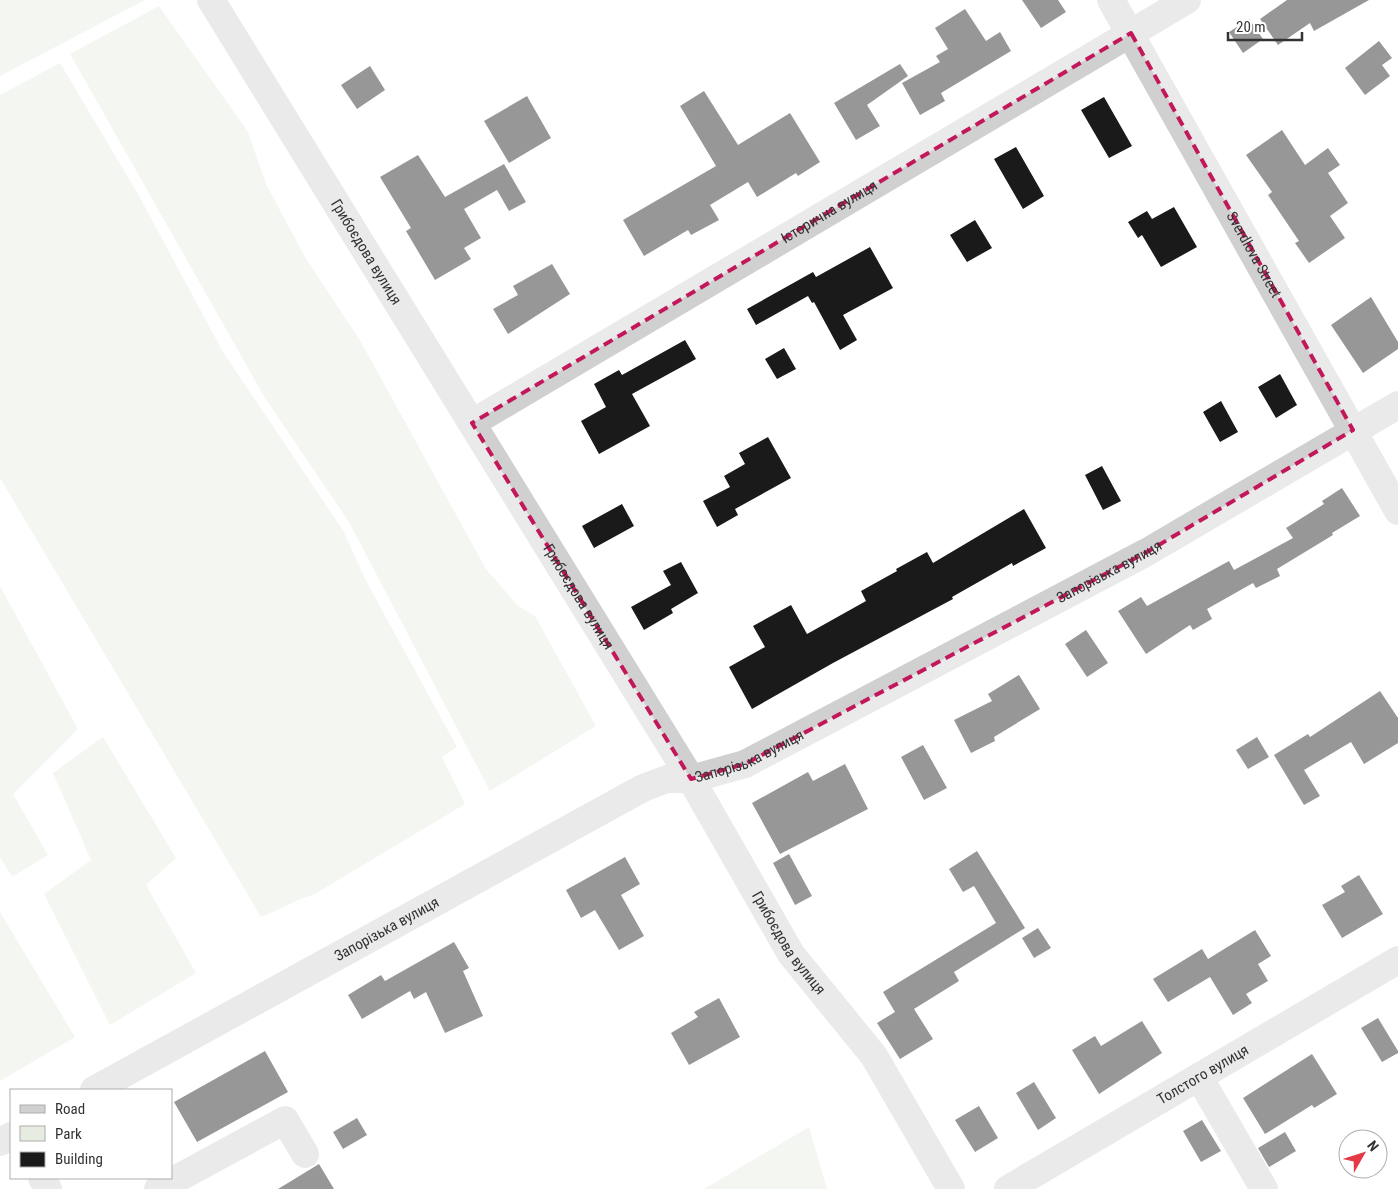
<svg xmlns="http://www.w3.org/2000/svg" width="1398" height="1189" font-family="'Roboto Condensed',sans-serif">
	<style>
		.green { fill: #e6ecdf }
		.building { fill: #1a1a1a }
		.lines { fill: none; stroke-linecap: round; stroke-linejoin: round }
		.minor { stroke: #d0d0d0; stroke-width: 28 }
		.marked { fill: none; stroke: #c2185b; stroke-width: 4; stroke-dasharray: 10 6; stroke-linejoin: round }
		.labels { text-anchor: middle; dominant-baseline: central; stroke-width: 5; stroke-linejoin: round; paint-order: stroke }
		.street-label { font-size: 15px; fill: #333; stroke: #fff }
	</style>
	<rect width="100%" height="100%" fill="#fff"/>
	<path class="green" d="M 0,0 L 145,0 L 0,76 Z
		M 159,6 L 248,132 L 266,184 L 305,257 L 361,342 L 486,569 L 518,606 L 535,616 L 596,726 L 490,791 L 349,522 L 265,398 L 70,54 Z
		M 60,63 L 138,194 L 223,352 L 344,532 L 365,579 L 457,747 L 442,757 L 465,804 L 313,895 C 295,900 279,910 261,917 L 0,478 L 0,95 Z
		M 0,586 L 78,729 L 13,794 L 48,855 L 12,877 L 0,857 Z
		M 103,737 L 176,858 L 146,885 L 196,973 L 110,1025 L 44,894 L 91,860 L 53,773 Z
		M 0,912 L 75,1037 L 0,1081 Z
		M 809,1127 L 827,1189 L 704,1189 Z"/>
	<path class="building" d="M 1022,0 L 1058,0 L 1066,12 L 1041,28 Z
		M 1287,0 L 1369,0 L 1314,31 L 1310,23 L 1278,45 L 1260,19 Z
		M 965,9 L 986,41 L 1000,32 L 1011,51 L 941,93 L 945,101 L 920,115 L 902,83 L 940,62 L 936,56 L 948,49 L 935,28 Z
		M 1249,19 L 1263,39 L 1243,53 L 1229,32 Z
		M 1379,41 L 1392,58 L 1382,65 L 1390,76 L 1365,95 L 1345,68 Z
		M 900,64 L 908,76 L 867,105 L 880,126 L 856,140 L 834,103 Z
		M 370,66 L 385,90 L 357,109 L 341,85 Z
		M 704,91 L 738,145 L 790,113 L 820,162 L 798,176 L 796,173 L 757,197 L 748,182 L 710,205 L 719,220 L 691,235 L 688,230 L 644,256 L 623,220 L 716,166 L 680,106 Z
		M 527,96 L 551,138 L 509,163 L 484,121 Z
		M 1104,97 L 1132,146 L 1109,158 L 1081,110 Z
		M 1282,130 L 1305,165 L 1328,148 L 1340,165 L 1328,173 L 1348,203 L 1330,216 L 1345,238 L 1309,263 L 1295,243 L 1299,241 L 1268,195 L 1272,192 L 1246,155 Z
		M 1016,147 L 1044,196 L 1023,209 L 994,159 Z
		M 418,155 L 445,197 L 504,164 L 526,202 L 509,211 L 497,190 L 464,209 L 481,238 L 464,248 L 471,259 L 435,280 L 406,231 L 411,228 L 380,177 Z
		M 1174,207 L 1197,247 L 1161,267 L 1142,235 L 1138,238 L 1128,222 L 1147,211 L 1152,219 Z
		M 975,220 L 992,248 L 967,262 L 950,235 Z
		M 870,247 L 893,288 L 843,315 L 857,340 L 840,350 L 814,302 L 812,303 L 808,296 L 756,325 L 747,309 L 813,272 L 816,277 Z
		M 552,264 L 570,294 L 508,334 L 493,309 L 518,295 L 513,286 Z
		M 1371,297 L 1398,342 L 1398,349 L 1363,373 L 1331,325 Z
		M 685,340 L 696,359 L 632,394 L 650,426 L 599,454 L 581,421 L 606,407 L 594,384 L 619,370 L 622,375 Z
		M 784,348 L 796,369 L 777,379 L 765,359 Z
		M 1280,374 L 1297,405 L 1276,418 L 1258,387 Z
		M 1221,401 L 1238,432 L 1220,442 L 1203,412 Z
		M 768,437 L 791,478 L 735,509 L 738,515 L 717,527 L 703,501 L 730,487 L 724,476 L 745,464 L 739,453 Z
		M 1102,466 L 1121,501 L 1103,510 L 1085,475 Z
		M 1342,488 L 1360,516 L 1332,533 L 1333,535 L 1277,569 L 1280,576 L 1256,588 L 1253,583 L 1207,609 L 1212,619 L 1193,630 L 1190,625 L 1146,654 L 1118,611 L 1141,597 L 1147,606 L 1229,561 L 1234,570 L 1293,538 L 1286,528 L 1324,504 L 1322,501 Z
		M 622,504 L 634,526 L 594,548 L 582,526 Z
		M 1024,509 L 1046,548 L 1013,566 L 1012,563 L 952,597 L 953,599 L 833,663 L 752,709 L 729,667 L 765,647 L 753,626 L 791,605 L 807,634 L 866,601 L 861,591 L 897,571 L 896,569 L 927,552 L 933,563 Z
		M 681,562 L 698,593 L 671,609 L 673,613 L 644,630 L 631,607 L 671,585 L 663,571 Z
		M 1086,630 L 1108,663 L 1087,677 L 1065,644 Z
		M 1019,675 L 1040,709 L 994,737 L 995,741 L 971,753 L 954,720 L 992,701 L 988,694 Z
		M 1380,691 L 1398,718 L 1398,743 L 1364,764 L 1351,742 L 1304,770 L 1320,796 L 1304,805 L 1274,755 L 1308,734 L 1310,737 Z
		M 1257,737 L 1269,757 L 1248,769 L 1236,750 Z
		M 923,745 L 947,788 L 924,800 L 901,757 Z
		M 845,764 L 868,809 L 780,854 L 752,803 L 808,772 L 813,781 Z
		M 977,851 L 1025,928 L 954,972 L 959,981 L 914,1009 L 933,1039 L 900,1059 L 877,1023 L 895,1012 L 883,992 L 996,923 L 974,886 L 963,892 L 949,869 Z
		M 789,854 L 812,896 L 795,905 L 773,863 Z
		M 625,857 L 640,884 L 621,895 L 644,936 L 619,950 L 595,910 L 581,918 L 566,890 Z
		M 1359,875 L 1383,914 L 1342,938 L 1322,905 L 1345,892 L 1341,886 Z
		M 1038,928 L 1051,948 L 1034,958 L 1022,938 Z
		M 1255,930 L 1271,956 L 1258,964 L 1268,981 L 1246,994 L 1252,1003 L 1233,1015 L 1210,977 L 1168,1002 L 1153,979 L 1202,949 L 1208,959 Z
		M 454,942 L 469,968 L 463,971 L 483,1016 L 445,1033 L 426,992 L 414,999 L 410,991 L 362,1019 L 348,995 L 381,975 L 385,981 Z
		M 719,998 L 740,1037 L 689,1065 L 671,1033 L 698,1017 L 694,1012 Z
		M 1378,1018 L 1398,1051 L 1398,1053 L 1382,1062 L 1361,1028 Z
		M 1142,1021 L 1162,1053 L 1099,1094 L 1072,1050 L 1095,1036 L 1101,1046 Z
		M 265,1051 L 288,1092 L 197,1142 L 174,1102 Z
		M 1312,1054 L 1337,1094 L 1314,1108 L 1312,1105 L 1265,1134 L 1243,1098 Z
		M 1034,1082 L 1056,1118 L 1038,1130 L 1016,1093 Z
		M 979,1106 L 998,1138 L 975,1152 L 955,1120 Z
		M 357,1118 L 367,1135 L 343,1149 L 333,1132 Z
		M 1202,1120 L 1221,1151 L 1201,1162 L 1183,1131 Z
		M 1285,1132 L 1296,1151 L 1269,1167 L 1258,1148 Z
		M 319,1164 L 334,1189 L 278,1189 Z"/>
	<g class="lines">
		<g class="minor">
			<path id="s1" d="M 211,0 L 691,779 L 791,954 L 874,1056 L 951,1189"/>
			<path id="s2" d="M 1111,0 L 1398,511"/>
			<path id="s3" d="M 472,423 L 1187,0"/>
			<path d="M 1199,1077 L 1264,1189"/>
			<path id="s4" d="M 94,1090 L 643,788 L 667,779 L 691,779 L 745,764 L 1147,552 L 1398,405"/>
			<path d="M 0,1142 L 11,1136"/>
			<path d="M 42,1178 L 48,1189"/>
			<path d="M 158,1189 L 285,1120 L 305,1154"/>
			<path id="s5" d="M 1008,1189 L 1398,960"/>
		</g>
	</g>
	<path d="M0 0H1398V1189H0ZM 1131,33 L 1353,430 L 1147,552 L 745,764 L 691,779 L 472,423 Z" fill="#fff" fill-opacity=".55" fill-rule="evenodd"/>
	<path class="marked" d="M 1131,33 L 1353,430 L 1147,552 L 745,764 L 691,779 L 472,423 Z"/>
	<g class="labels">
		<g class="street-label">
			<text stroke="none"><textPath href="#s3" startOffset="415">Історична вулиця</textPath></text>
			<text stroke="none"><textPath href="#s1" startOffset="296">Грибоєдова вулиця</textPath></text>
			<text stroke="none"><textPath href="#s2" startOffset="292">Sverdlova Street</textPath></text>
			<text stroke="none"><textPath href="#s4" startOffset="1144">Запорізька вулиця</textPath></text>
			<text stroke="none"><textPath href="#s1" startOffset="701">Грибоєдова вулиця</textPath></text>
			<text stroke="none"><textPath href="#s4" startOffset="739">Запорізька вулиця</textPath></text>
			<text stroke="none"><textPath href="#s4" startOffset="334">Запорізька вулиця</textPath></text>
			<text stroke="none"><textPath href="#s1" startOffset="1106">Грибоєдова вулиця</textPath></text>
			<text stroke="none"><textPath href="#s5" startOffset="226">Толстого вулиця</textPath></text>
		</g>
	</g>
	<rect x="10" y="1089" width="162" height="90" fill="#ffffff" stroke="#adadad"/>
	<rect x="20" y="1105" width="25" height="8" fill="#d0d0d0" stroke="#adadad"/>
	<text x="55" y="1114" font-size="15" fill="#333333">Road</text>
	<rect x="20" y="1126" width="25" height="15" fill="#e6ecdf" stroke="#adadad"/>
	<text x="55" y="1139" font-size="15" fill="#333333">Park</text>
	<rect x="20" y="1152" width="25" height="15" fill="#1a1a1a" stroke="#adadad"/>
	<text x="55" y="1164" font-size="15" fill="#333333">Building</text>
	<g transform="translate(1363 1154) rotate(51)"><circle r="24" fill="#ffffff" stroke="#adadad"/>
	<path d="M0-4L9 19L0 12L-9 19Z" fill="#e63946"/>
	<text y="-8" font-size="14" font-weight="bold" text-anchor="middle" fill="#333333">N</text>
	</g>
	<path d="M1228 32v8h74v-8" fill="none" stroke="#333333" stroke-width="2.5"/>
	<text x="1236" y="32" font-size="15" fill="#333333" stroke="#ffffff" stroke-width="4" paint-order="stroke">20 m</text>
</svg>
